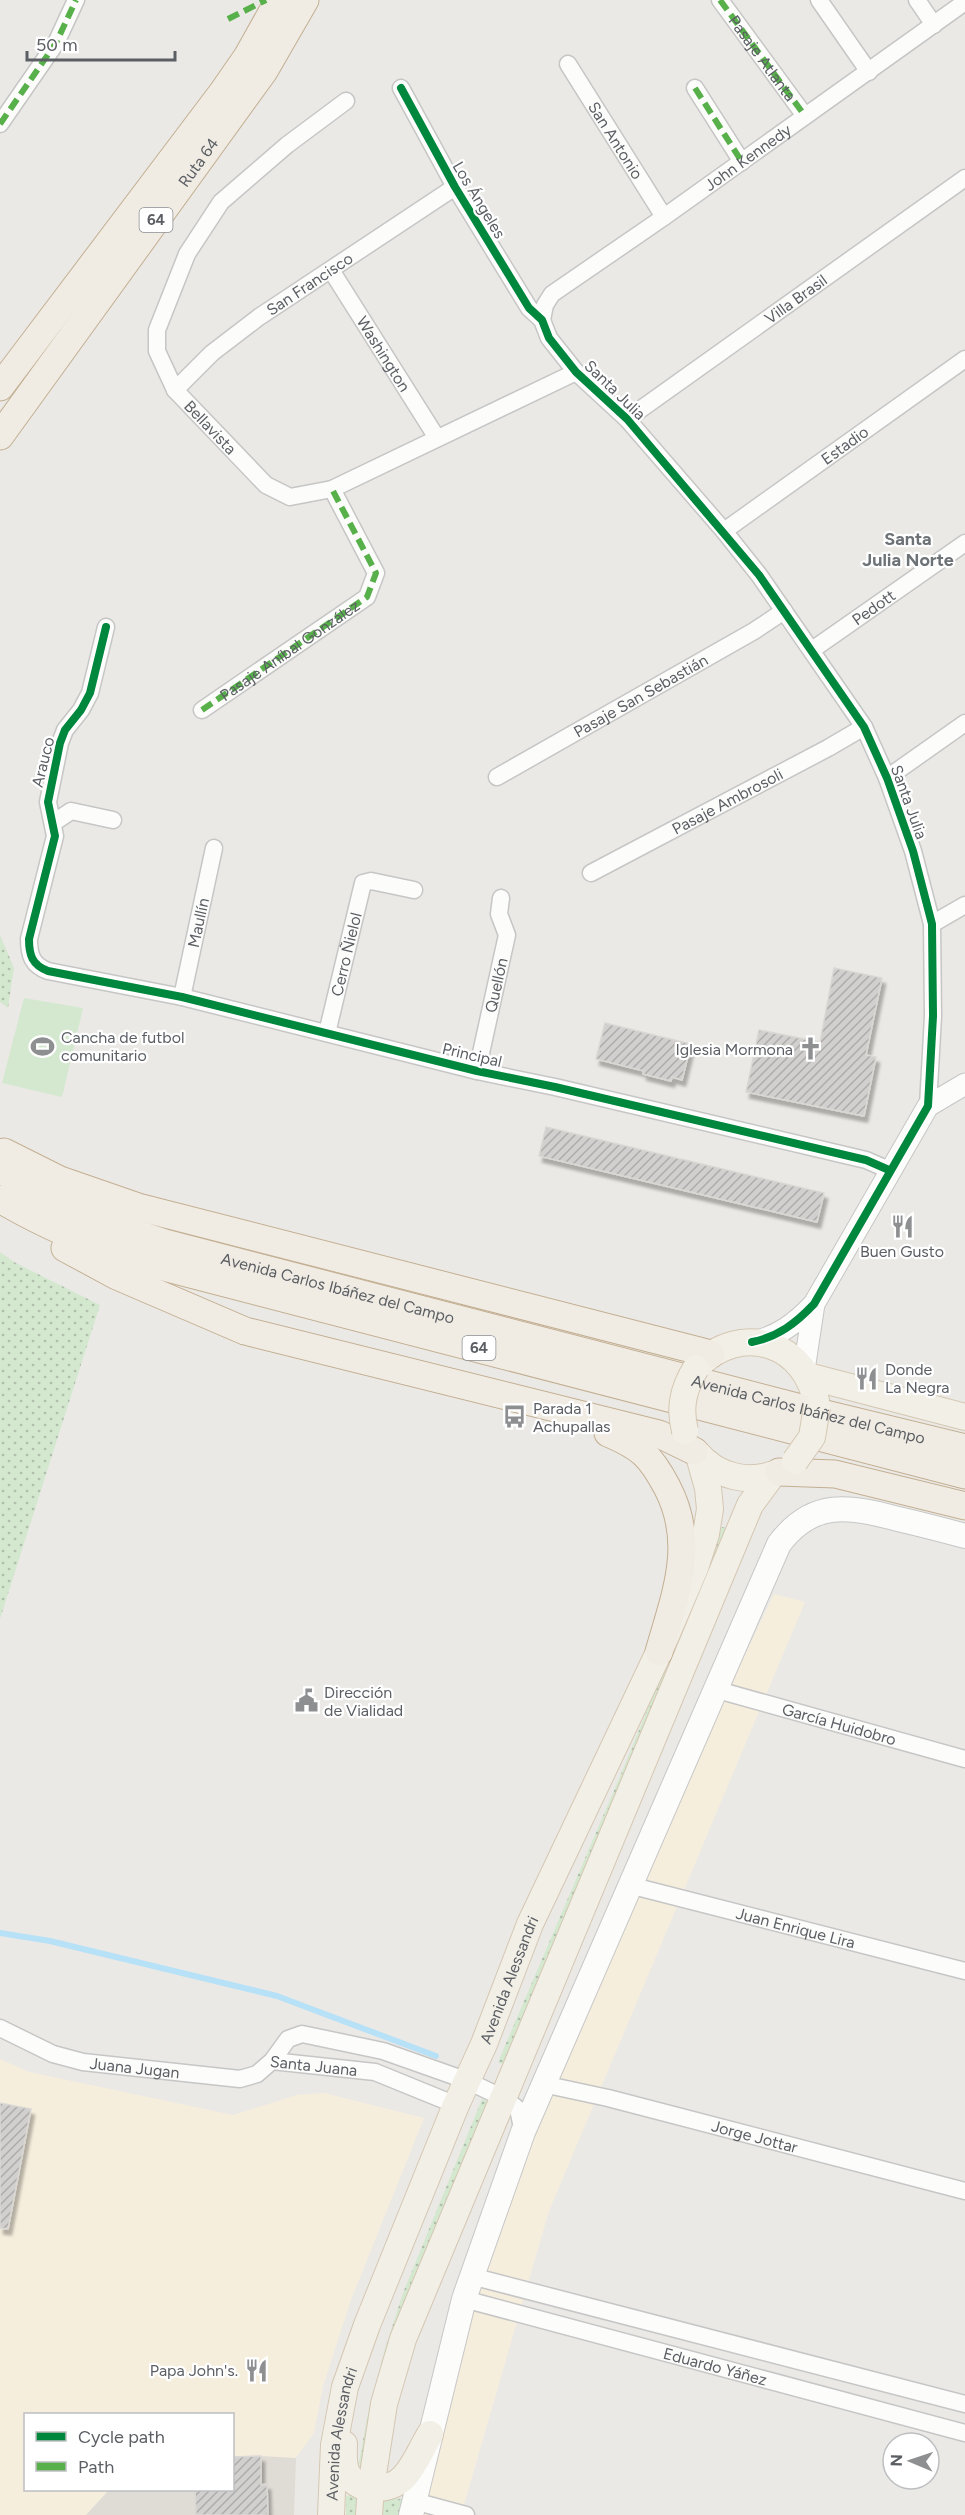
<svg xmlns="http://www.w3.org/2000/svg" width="965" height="2515" font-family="Figtree,sans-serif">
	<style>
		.commercial { fill: #f6eedd }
		.education { fill: #dfdbd5 }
		.grass { fill: url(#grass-dots) }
		.garden { fill: #d4e8d0 }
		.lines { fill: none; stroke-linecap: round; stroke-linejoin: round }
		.stream { stroke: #b7e1f7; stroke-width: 6 }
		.building { fill: url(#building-hatch); stroke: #dad8d4; stroke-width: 1.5; filter: url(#shadow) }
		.minor-casing { stroke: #c6c6c6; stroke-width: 19 }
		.tertiary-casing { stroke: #c6c6c6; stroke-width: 23 }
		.secondary-casing { stroke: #c7c7c7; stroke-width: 26 }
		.primary-casing { stroke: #d4c7b2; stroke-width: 28 }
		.trunk-casing { stroke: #c3af92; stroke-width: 29 }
		.minor { stroke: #fcfcfb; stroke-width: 16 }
		.tertiary { stroke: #fcfcfb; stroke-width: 21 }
		.secondary { stroke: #fcfcfb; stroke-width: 24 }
		.primary { stroke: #f2efe7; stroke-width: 26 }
		.trunk { stroke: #f0ece4; stroke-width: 27 }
		.primary-bridge-casing { stroke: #d4c7b2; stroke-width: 28; stroke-linecap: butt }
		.primary-bridge { stroke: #f2efe7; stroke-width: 26 }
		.quiet { stroke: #58b04a; stroke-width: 6; stroke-dasharray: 12 6; stroke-linecap: butt }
		.cycleway-casing { stroke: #fff; stroke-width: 11 }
		.cycleway { stroke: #00873e; stroke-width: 8 }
		.labels { text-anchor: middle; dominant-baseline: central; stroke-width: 4.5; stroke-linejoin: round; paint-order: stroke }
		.shield { fill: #fff; stroke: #8c8f92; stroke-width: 1.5 }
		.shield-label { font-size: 15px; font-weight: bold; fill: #5b5f64 }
		.street-label { font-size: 16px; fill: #5b5f64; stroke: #fff }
		.poi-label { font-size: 16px; fill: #5b5f64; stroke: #fff; text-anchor: start }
		.neighbourhood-label { font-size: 18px; font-weight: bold; fill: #6c7276; stroke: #fff }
	</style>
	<defs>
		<pattern id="grass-dots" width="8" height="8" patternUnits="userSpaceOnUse" patternTransform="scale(1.5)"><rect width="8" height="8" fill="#d4e8d0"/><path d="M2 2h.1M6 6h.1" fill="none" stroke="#afbfac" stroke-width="1.8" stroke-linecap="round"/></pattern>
		<pattern id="building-hatch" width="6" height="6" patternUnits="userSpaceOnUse" patternTransform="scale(1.5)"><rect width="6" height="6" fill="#d2d0ce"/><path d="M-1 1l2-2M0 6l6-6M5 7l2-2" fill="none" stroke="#adacab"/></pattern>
		<filter id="shadow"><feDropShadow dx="3.5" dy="6" stdDeviation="1.5" flood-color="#0004"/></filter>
	</defs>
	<rect width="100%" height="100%" fill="#ebe9e5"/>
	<path class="commercial" d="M 774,1594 L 805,1602 L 549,2211 L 461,2515 L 422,2515 L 438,2436 L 485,2269 L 525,2149 L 689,1773 Z
		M 0,2059 L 29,2072 L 233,2115 L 297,2095 L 324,2093 L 424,2118 L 351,2300 L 323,2386 L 314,2433 L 296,2458 L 233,2457 L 232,2414 L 26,2414 L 26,2490 L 109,2490 L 86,2515 L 0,2515 Z"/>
	<path class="education" d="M 261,2456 L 296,2458 L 294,2515 L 86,2515 L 109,2490 L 232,2490 Z"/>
	<path class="grass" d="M 0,935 L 14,968 L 8,1008 L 0,1002 Z
		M 0,1252 L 14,1262 L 100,1305 L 0,1619 Z
		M 722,1527 L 728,1528 L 702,1585 L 506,2066 L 498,2062 L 621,1774 Z
		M 482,2099 L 491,2103 L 365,2464 L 361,2470 L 359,2462 L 367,2418 L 385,2349 L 403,2293 Z
		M 353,2492 L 360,2498 L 359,2515 L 346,2515 L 346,2497 Z
		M 383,2497 L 401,2499 L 404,2515 L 383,2515 Z"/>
	<path class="garden" d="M 24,998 L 83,1008 L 62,1097 L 2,1083 Z"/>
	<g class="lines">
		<path class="stream" d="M 0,1933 L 50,1941 L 277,1996 L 436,2056"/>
	</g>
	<path class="building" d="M 834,968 L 882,978 L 866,1055 L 876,1057 L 864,1116 L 746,1092 L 759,1030 L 820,1042 Z
		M 605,1023 L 691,1044 L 682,1080 L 672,1077 L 671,1081 L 643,1074 L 644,1071 L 596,1059 Z
		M 546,1127 L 824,1193 L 817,1222 L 539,1156 Z
		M 0,2103 L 31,2109 L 8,2229 L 0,2228 Z
		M 261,2456 L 261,2485 L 267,2484 L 268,2515 L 196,2515 L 195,2490 L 232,2490 L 232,2457 Z"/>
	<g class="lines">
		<defs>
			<g id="minor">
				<path id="s1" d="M 720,0 L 805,116"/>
				<path d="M 819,0 L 869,72"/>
				<path d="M 917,0 L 934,25"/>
				<path id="s2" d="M 568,64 L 664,217"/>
				<path d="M 401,88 L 455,187 L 529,308 L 542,320 L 549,338 L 576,372 L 627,419 L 724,531 L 759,575 L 864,727 L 887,778 L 913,851 L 932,924 L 933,1016 L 928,1106"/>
				<path d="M 695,88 L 742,162"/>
				<path id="s3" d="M 346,101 L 287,145 L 221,202 L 187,254 L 157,330 L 157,351 L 175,390 L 266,485 L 290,497 L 332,489 L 576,372"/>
				<path d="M 0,124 L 56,43 L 76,0"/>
				<path id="s4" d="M 331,270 L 437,438"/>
				<path id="s5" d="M 542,320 L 545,305 L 552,294 L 664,217 L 965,2"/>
				<path id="s6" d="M 175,390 L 212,353 L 259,317 L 455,187"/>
				<path id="s7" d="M 627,419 L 965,178"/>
				<path id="s8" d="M 724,531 L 965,359"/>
				<path d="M 106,627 L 90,693 L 81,710 L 65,730 L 60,743 L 48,802 L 55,836 L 29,939 C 29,955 32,965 48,971 L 182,997 L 477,1071 L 555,1087 L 866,1160 L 889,1170"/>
				<path id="s9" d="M 812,650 L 965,543"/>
				<path id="s10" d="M 202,710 L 367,597 L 376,573 L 332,489"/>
				<path id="s11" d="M 497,777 L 754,631 L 784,611"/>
				<path d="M 887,778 L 965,723"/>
				<path d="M 53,823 L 71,811 L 113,820"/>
				<path id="s12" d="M 591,873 L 828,748 L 864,727"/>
				<path d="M 932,924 L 965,905"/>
				<path id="s13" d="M 182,997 L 214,848"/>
				<path id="s14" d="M 327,1033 L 363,883 L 371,881 L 414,890"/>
				<path id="s15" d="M 477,1071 L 507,935 L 499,914 L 501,898"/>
				<path id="s16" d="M 714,1689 L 965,1759"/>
				<path id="s17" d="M 629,1885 L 965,1971"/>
				<path id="s18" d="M 0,2028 L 53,2054 L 83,2062 L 240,2079 L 257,2074 L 272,2061 L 288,2039 L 302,2034 L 383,2051 L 468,2081 L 505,2099 L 518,2109 L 523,2132"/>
				<path id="s19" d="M 272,2061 L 375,2072 L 456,2105"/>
				<path id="s20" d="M 543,2084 L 608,2098 L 965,2191"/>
				<path d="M 471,2276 L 965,2404"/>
				<path id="s21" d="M 464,2299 L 965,2433"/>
				<path d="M 414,2501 L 466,2515"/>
			</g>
			<path id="tertiary" d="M 752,1342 C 778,1337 796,1323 814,1304 L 928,1106 L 965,1084
				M 804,1370 L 814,1304"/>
			<path id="secondary" d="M 411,2515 L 464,2299 L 523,2132 L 779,1544 C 813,1499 849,1506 898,1519 C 920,1524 943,1530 965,1536"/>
			<g id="primary">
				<path d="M 696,1368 C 740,1320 809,1343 817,1407"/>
				<path d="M 808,1376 L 965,1417"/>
				<path d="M 696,1452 C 717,1477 749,1485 779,1472"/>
				<path d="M 344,2444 C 344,2455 342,2467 349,2476 C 360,2493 390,2491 403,2478 C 415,2466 422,2447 430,2434"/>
				<path id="s22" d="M 331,2515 L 334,2445 L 345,2387 L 367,2325 L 456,2105 L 484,2044 L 530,1924 L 659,1652 L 695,1568 L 706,1534 L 710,1509 L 708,1488 L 699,1456"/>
				<path d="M 369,2515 L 371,2487 L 384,2404 L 403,2339 L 737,1536 L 750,1505 L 772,1475"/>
			</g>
			<g id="trunk">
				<path d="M 0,387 L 222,93 L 247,57 L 279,0"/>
				<path id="s23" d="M 0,436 L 264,71 L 305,0"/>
				<path d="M 4,1152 L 60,1180 L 138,1207 L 711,1354"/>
				<path id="s24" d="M 0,1169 C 51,1203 107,1224 165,1243 L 801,1408 L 965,1448"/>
				<path d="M 0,1199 C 47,1227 96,1247 148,1263 L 965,1475"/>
				<path d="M 65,1248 L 117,1276 L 245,1331 L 659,1434 L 694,1451"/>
				<path d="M 608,1433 C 641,1447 650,1455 667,1487 C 697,1544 675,1595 659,1652"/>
				<path d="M 779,1472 L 835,1474 L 965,1506"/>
			</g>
		</defs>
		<use href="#minor" class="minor-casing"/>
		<use href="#tertiary" class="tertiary-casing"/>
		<use href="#secondary" class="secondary-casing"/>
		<use href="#primary" class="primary-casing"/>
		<use href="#trunk" class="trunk-casing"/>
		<use href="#minor" class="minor"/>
		<use href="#tertiary" class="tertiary"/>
		<use href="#secondary" class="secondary"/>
		<use href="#primary" class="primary"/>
		<use href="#trunk" class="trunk"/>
		<defs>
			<path id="primary-bridge" d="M 685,1431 C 679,1408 683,1389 696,1368
				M 795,1461 L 812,1437 L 817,1407"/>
		</defs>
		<use href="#primary-bridge" class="primary-bridge-casing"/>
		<use href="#primary-bridge" class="primary-bridge"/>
		<path class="quiet" d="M 720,0 L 805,116
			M 228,19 L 266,0
			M 695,88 L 742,162
			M 0,124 L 56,43 L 76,0
			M 202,710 L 367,597 L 376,573 L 332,489"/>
		<defs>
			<path id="cycleway" d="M 401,88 L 455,187 L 529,308 L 542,320 L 549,338 L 576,372 L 627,419 L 759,575 L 864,727 L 887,778 L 913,851 L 932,924 L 933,1016 L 928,1106 L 814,1304 C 796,1323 778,1337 752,1342
				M 106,627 L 90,693 L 81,710 L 65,730 L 60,743 L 48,802 L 55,836 L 29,939 C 29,955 32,965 48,971 L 182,997 L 477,1071 L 555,1087 L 866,1160 L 889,1170"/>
		</defs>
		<use href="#cycleway" class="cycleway-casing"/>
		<use href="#cycleway" class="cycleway"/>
	</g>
	<defs>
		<symbol id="stadium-bare" viewBox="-9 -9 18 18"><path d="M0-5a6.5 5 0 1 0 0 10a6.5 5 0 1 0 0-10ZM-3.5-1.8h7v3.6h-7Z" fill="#8d8f91" stroke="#fff" stroke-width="2.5" paint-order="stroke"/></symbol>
		<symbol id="church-bare" viewBox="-9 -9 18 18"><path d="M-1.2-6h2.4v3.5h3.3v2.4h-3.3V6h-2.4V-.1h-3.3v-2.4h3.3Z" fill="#8d8f91" stroke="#fff" stroke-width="2.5" paint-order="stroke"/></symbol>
		<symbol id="restaurant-bare" viewBox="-9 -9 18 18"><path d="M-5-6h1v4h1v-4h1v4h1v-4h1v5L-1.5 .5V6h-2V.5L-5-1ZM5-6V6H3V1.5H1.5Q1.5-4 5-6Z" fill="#8d8f91" stroke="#fff" stroke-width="2.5" paint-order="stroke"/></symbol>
		<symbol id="bus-bare" viewBox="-9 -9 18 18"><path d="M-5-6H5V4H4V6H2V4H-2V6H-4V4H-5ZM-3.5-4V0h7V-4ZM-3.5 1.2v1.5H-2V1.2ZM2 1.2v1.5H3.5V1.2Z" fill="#8d8f91" stroke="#fff" stroke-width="2.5" paint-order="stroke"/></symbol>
		<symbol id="civic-bare" viewBox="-9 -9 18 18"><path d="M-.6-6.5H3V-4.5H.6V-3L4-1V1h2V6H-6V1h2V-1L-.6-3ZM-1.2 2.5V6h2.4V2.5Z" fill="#8d8f91" stroke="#fff" stroke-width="2.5" paint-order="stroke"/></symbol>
	</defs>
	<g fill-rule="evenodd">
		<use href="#stadium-bare" x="26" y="1030" width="33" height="33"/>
		<use href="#church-bare" x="794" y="1032" width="33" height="33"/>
		<use href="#restaurant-bare" x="886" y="1210" width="33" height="33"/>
		<use href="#restaurant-bare" x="850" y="1362" width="33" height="33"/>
		<use href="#bus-bare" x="498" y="1400" width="33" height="33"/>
		<use href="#civic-bare" x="290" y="1684" width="33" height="33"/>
		<use href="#restaurant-bare" x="240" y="2354" width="33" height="33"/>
	</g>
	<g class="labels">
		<g class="shield">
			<rect x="139.5" y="208" width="33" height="24" rx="4.5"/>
			<rect x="462.5" y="1336" width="33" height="24" rx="4.5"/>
		</g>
		<g class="shield-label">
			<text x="156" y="220">64</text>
			<text x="479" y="1348">64</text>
		</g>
		<g class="street-label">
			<text stroke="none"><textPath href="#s1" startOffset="72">Pasaje Atlanta</textPath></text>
			<text stroke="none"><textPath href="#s2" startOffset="90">San Antonio</textPath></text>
			<text stroke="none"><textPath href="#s5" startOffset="267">John Kennedy</textPath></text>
			<text stroke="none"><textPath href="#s23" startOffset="338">Ruta 64</textPath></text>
			<text transform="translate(479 200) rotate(59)">Los Ángeles</text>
			<text stroke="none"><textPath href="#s6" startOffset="172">San Francisco</textPath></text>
			<text stroke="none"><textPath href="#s7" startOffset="207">Villa Brasil</textPath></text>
			<text stroke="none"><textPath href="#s4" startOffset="99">Washington</textPath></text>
			<text transform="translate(615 390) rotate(44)">Santa Julia</text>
			<text stroke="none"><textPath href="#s3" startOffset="420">Bellavista</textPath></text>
			<text stroke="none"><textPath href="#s8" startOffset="148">Estadio</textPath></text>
			<text stroke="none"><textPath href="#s9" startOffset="75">Pedott</textPath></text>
			<text stroke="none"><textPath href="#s10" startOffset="106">Pasaje Aníbal González</textPath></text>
			<text stroke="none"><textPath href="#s11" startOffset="165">Pasaje San Sebastián</textPath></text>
			<text transform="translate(43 762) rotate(-76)">Arauco</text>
			<text stroke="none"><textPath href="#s12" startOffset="154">Pasaje Ambrosoli</textPath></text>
			<text transform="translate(909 802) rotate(70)">Santa Julia</text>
			<text stroke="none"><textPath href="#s13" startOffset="76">Maullín</textPath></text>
			<text stroke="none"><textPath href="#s14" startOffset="81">Cerro Ñielol</textPath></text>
			<text stroke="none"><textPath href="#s15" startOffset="88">Quellón</textPath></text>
			<text transform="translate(472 1055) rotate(13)">Principal</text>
			<text stroke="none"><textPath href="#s24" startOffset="360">Avenida Carlos Ibáñez del Campo</textPath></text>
			<text stroke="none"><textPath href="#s24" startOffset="846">Avenida Carlos Ibáñez del Campo</textPath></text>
			<text stroke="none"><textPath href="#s16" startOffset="130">García Huidobro</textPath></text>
			<text stroke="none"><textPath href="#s17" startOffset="172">Juan Enrique Lira</textPath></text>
			<text stroke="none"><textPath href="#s22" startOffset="568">Avenida Alessandri</textPath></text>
			<text stroke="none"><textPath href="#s19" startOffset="42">Santa Juana</textPath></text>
			<text stroke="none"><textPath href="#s18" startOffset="142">Juana Jugan</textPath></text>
			<text stroke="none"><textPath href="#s20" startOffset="218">Jorge Jottar</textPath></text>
			<text stroke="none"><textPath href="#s21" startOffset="260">Eduardo Yáñez</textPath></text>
			<text stroke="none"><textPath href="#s22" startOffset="82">Avenida Alessandri</textPath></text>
		</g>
		<g class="poi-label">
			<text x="61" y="1037">Cancha de futbol<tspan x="61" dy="18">comunitario</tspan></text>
			<text x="793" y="1049" text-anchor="end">Iglesia Mormona</text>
			<text x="902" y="1251" text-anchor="middle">Buen Gusto</text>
			<text x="885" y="1369">Donde<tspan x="885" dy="18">La Negra</tspan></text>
			<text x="533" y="1408">Parada 1<tspan x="533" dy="18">Achupallas</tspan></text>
			<text x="324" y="1692">Dirección<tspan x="324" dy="18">de Vialidad</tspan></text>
			<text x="238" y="2370" text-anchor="end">Papa John's.</text>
		</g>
		<g class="neighbourhood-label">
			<text x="908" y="539">Santa<tspan x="908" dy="21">Julia Norte</tspan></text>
		</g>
	</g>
	<rect x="24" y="2413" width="210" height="78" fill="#ffffff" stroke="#bdbfc1" stroke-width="1.5"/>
	<rect x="36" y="2432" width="30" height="9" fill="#00873e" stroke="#bdbfc1" stroke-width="1.5"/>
	<text x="78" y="2443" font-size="18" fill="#5b5f64">Cycle path</text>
	<rect x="36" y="2462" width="30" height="9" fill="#58b04a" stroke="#bdbfc1" stroke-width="1.5"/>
	<text x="78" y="2473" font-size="18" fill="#5b5f64">Path</text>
	<g transform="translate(911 2461) rotate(272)"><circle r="28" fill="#ffffff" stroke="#bdbfc1" stroke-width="1.5"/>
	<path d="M0-4.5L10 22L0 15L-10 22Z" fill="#8d8f91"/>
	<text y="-9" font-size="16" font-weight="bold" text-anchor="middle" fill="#5b5f64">N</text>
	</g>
	<path d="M27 51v9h148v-9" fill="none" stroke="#5b5f64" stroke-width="3"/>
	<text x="36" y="51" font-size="18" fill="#5b5f64" stroke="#ffffff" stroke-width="4.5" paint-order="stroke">50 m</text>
</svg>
